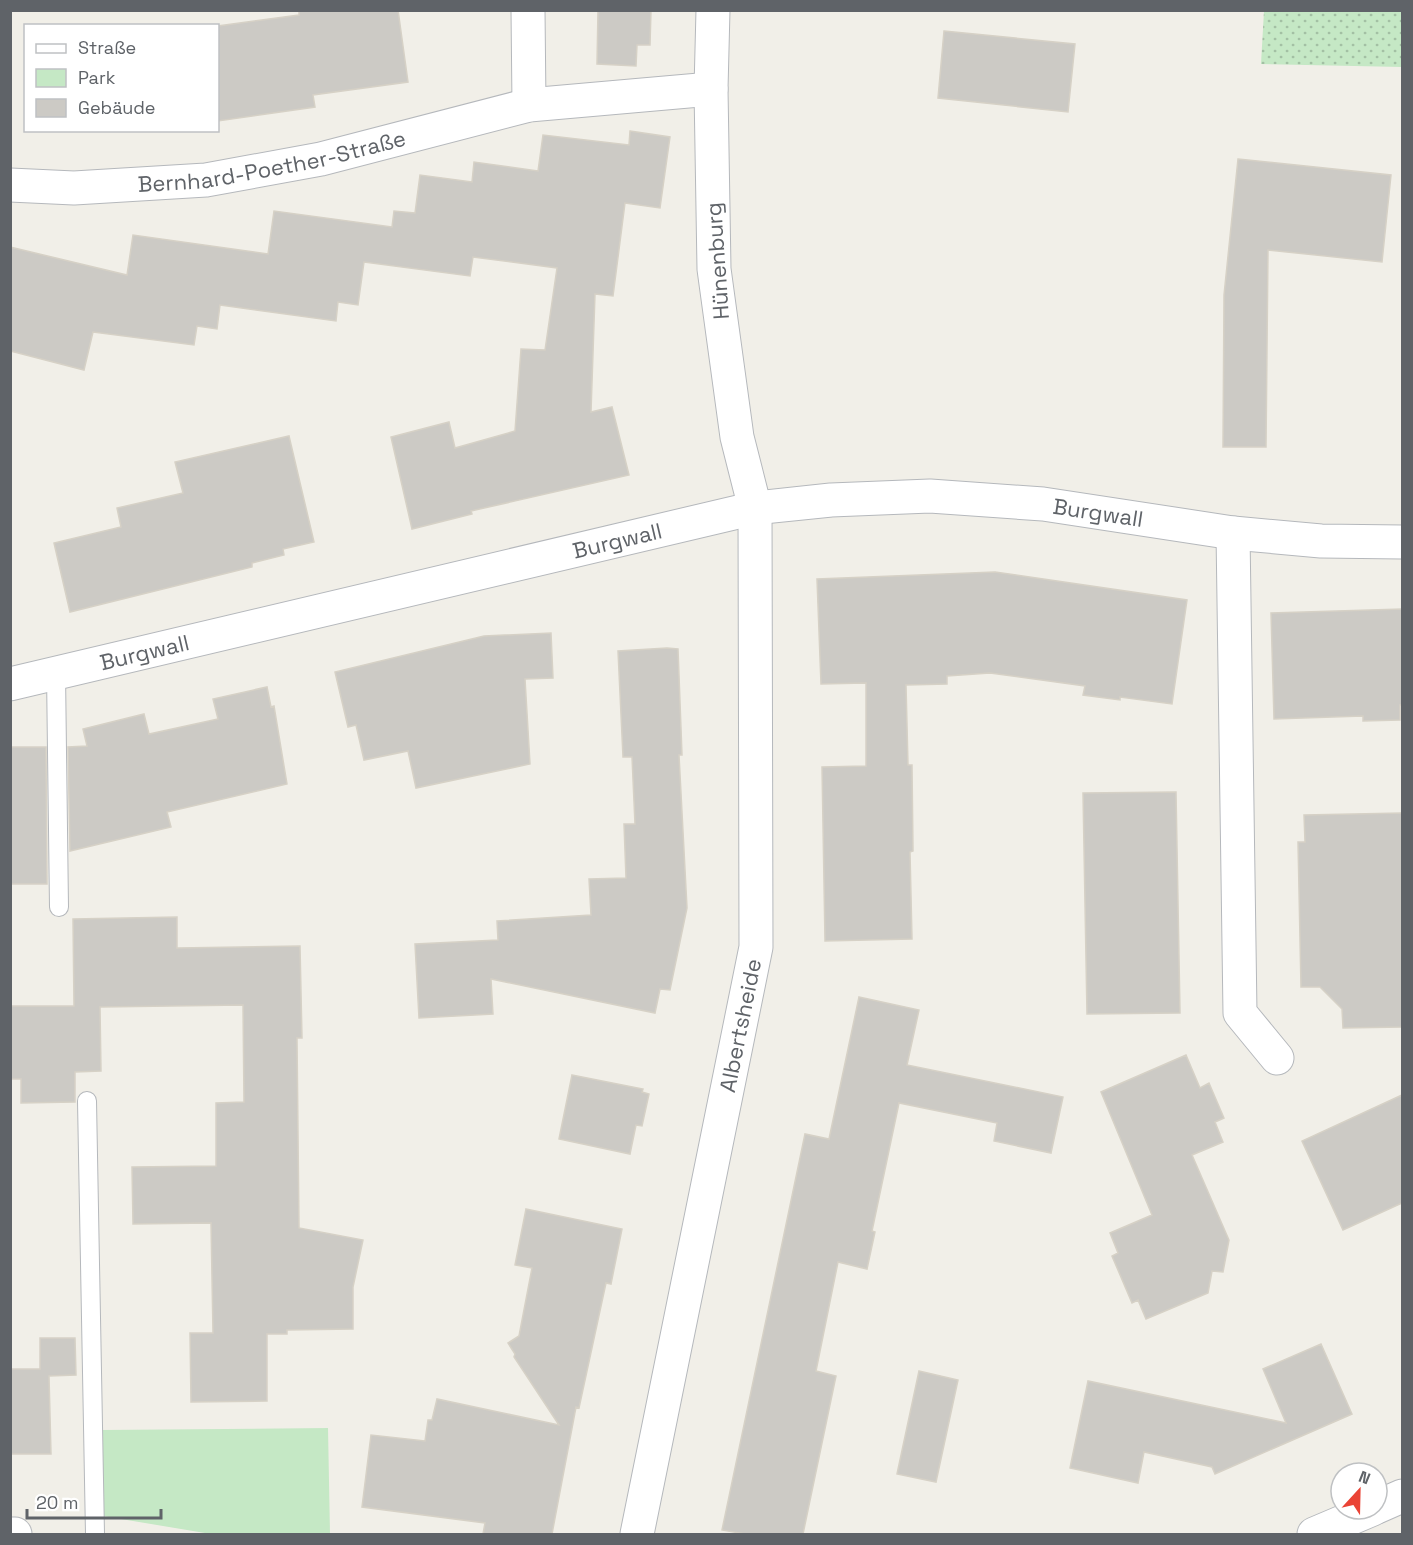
<svg xmlns="http://www.w3.org/2000/svg" width="1413" height="1545" font-family="'Space Grotesk',sans-serif">
	<style>
		.grass { fill: url(#grass-dots) }
		.park { fill: #c5e8c5 }
		.building { fill: #cccac5; stroke: #d6d1c6; stroke-width: 1.5 }
		.lines { fill: none; stroke-linecap: round; stroke-linejoin: round }
		.service-casing { stroke: #b5b8bc; stroke-width: 20 }
		.minor-casing { stroke: #b5b8bc; stroke-width: 35 }
		.service { stroke: #fff; stroke-width: 18 }
		.minor { stroke: #fff; stroke-width: 33 }
		.labels { text-anchor: middle; dominant-baseline: central; stroke-width: 4.5; stroke-linejoin: round; paint-order: stroke }
		.street-label { font-size: 22px; fill: #5f6368; stroke: #fff }
	</style>
	<defs>
		<pattern id="grass-dots" width="8" height="8" patternUnits="userSpaceOnUse" patternTransform="scale(1.5)"><rect width="8" height="8" fill="#c5e8c5"/><path d="M2 2h.1M6 6h.1" fill="none" stroke="#a3c0a4" stroke-width="1.8" stroke-linecap="round"/></pattern>
	</defs>
	<rect width="100%" height="100%" fill="#f1efe8"/>
	<path class="grass" d="M 1264,11 L 1402,11 L 1402,67 L 1261,64 Z"/>
	<path class="park" d="M 328,1428 L 330,1534 L 211,1534 L 103,1516 L 102,1430 Z"/>
	<path class="building" d="M 299,10 L 398,10 L 408,82 L 313,95 L 315,107 L 218,121 L 218,26 L 299,15 Z
		M 598,10 L 651,10 L 650,45 L 637,45 L 636,66 L 597,64 Z
		M 944,31 L 1075,44 L 1068,112 L 938,98 Z
		M 630,131 L 670,137 L 660,208 L 625,203 L 613,296 L 595,294 L 591,412 L 612,407 L 629,475 L 471,511 L 472,514 L 412,529 L 391,437 L 449,422 L 455,448 L 515,431 L 521,349 L 545,350 L 557,268 L 473,257 L 470,276 L 364,262 L 358,305 L 338,302 L 336,321 L 220,305 L 217,329 L 197,326 L 194,345 L 93,332 L 84,370 L 10,351 L 10,247 L 127,275 L 133,235 L 268,254 L 274,211 L 392,227 L 394,211 L 415,213 L 420,175 L 472,182 L 474,162 L 538,171 L 543,135 L 629,145 Z
		M 1238,159 L 1391,175 L 1382,262 L 1268,250 L 1266,447 L 1223,447 L 1224,295 Z
		M 289,436 L 314,542 L 283,549 L 284,555 L 252,563 L 252,567 L 70,612 L 54,543 L 121,527 L 117,508 L 183,493 L 175,462 Z
		M 995,572 L 1187,600 L 1172,704 L 1120,697 L 1120,700 L 1083,695 L 1085,686 L 990,673 L 947,676 L 947,684 L 906,685 L 908,765 L 912,765 L 913,851 L 910,852 L 912,939 L 825,941 L 822,767 L 866,766 L 866,683 L 821,684 L 817,579 Z
		M 1402,609 L 1402,705 L 1400,705 L 1400,720 L 1363,721 L 1363,716 L 1274,719 L 1271,613 Z
		M 551,633 L 553,678 L 525,679 L 530,764 L 416,788 L 408,751 L 364,760 L 356,725 L 348,727 L 335,672 L 484,636 Z
		M 667,648 L 678,649 L 682,755 L 679,755 L 687,908 L 670,990 L 660,989 L 655,1013 L 491,979 L 493,1014 L 419,1018 L 415,944 L 498,940 L 497,921 L 591,915 L 589,879 L 626,878 L 624,824 L 635,824 L 632,757 L 623,757 L 618,651 Z
		M 267,687 L 271,707 L 274,706 L 287,784 L 167,812 L 171,827 L 70,851 L 68,747 L 87,746 L 83,729 L 144,714 L 149,734 L 218,719 L 213,699 Z
		M 10,747 L 46,747 L 47,884 L 10,884 Z
		M 1176,792 L 1180,1013 L 1087,1014 L 1083,793 Z
		M 1402,813 L 1402,1027 L 1343,1028 L 1342,1009 L 1320,987 L 1301,987 L 1298,842 L 1305,842 L 1304,815 Z
		M 177,917 L 177,948 L 300,946 L 302,1038 L 297,1038 L 299,1228 L 363,1240 L 353,1287 L 353,1329 L 287,1330 L 287,1334 L 267,1334 L 267,1401 L 191,1402 L 190,1333 L 213,1333 L 211,1223 L 133,1224 L 132,1167 L 216,1166 L 216,1103 L 244,1102 L 243,1005 L 100,1007 L 101,1071 L 75,1072 L 75,1102 L 21,1103 L 21,1079 L 10,1079 L 10,1006 L 74,1006 L 73,919 Z
		M 859,997 L 919,1010 L 907,1065 L 1063,1097 L 1051,1153 L 994,1141 L 997,1123 L 899,1103 L 872,1231 L 875,1232 L 867,1269 L 838,1262 L 816,1371 L 836,1376 L 803,1534 L 745,1534 L 722,1530 L 805,1134 L 829,1139 Z
		M 1186,1055 L 1200,1088 L 1209,1083 L 1224,1118 L 1215,1122 L 1223,1142 L 1192,1155 L 1229,1240 L 1223,1272 L 1212,1271 L 1208,1293 L 1146,1319 L 1138,1300 L 1132,1303 L 1112,1256 L 1118,1253 L 1110,1233 L 1152,1215 L 1101,1092 Z
		M 572,1075 L 643,1089 L 642,1092 L 649,1094 L 642,1126 L 636,1125 L 630,1154 L 559,1139 Z
		M 1402,1095 L 1402,1203 L 1343,1230 L 1302,1141 Z
		M 526,1209 L 622,1229 L 611,1284 L 606,1283 L 579,1408 L 576,1407 L 552,1534 L 483,1534 L 485,1523 L 362,1507 L 371,1435 L 425,1441 L 428,1420 L 432,1420 L 437,1399 L 559,1425 L 514,1357 L 515,1354 L 508,1343 L 519,1336 L 532,1268 L 515,1265 Z
		M 40,1338 L 75,1338 L 76,1375 L 49,1376 L 51,1454 L 10,1454 L 10,1369 L 40,1369 Z
		M 1321,1344 L 1352,1414 L 1215,1474 L 1212,1467 L 1144,1452 L 1138,1483 L 1070,1468 L 1088,1381 L 1286,1423 L 1263,1369 Z
		M 919,1371 L 958,1380 L 936,1482 L 897,1474 Z"/>
	<g class="lines">
		<defs>
			<path id="service" d="M 56,673 L 59,907
				M 87,1101 L 95,1534"/>
			<g id="minor">
				<path d="M 528,10 L 529,105"/>
				<path id="s1" d="M 10,185 L 74,188 L 206,180 L 321,159 L 529,105 L 711,89"/>
				<path d="M 1233,533 L 1240,1013 L 1277,1058"/>
				<path id="s2" d="M 10,684 L 755,508 L 831,500 L 930,496 L 1043,504 L 1233,533 L 1321,541 L 1402,542"/>
				<path d="M 1377,1507 L 1402,1496"/>
				<path d="M 10,1534 L 15,1534"/>
				<path id="s3" d="M 637,1534 L 756,947 L 755,508 L 737,437 L 714,269 L 711,89 L 713,10"/>
				<path d="M 1314,1534 L 1373,1509"/>
			</g>
		</defs>
		<use href="#service" class="service-casing"/>
		<use href="#minor" class="minor-casing"/>
		<use href="#service" class="service"/>
		<use href="#minor" class="minor"/>
	</g>
	<g class="labels">
		<g class="street-label">
			<text stroke="none"><textPath href="#s1" startOffset="264">Bernhard-Poether-Straße</textPath></text>
			<text transform="translate(717 261) rotate(-94)">Hünenburg</text>
			<text stroke="none"><textPath href="#s2" startOffset="1110">Burgwall</textPath></text>
			<text stroke="none"><textPath href="#s2" startOffset="624">Burgwall</textPath></text>
			<text stroke="none"><textPath href="#s2" startOffset="138">Burgwall</textPath></text>
			<text stroke="none"><textPath href="#s3" startOffset="519">Albertsheide</textPath></text>
		</g>
	</g>
	<rect width="1413" height="1545" fill="none" stroke="#5f6368" stroke-width="24"/>
	<rect x="24" y="24" width="195" height="108" fill="#ffffff" stroke="#bfc1c3" stroke-width="1.5"/>
	<rect x="36" y="44" width="30" height="9" fill="#ffffff" stroke="#bfc1c3" stroke-width="1.5"/>
	<text x="78" y="54" font-size="18" fill="#5f6368">Straße</text>
	<rect x="36" y="69" width="30" height="18" fill="#c5e8c5" stroke="#bfc1c3" stroke-width="1.5"/>
	<text x="78" y="84" font-size="18" fill="#5f6368">Park</text>
	<rect x="36" y="99" width="30" height="18" fill="#cccac5" stroke="#bfc1c3" stroke-width="1.5"/>
	<text x="78" y="114" font-size="18" fill="#5f6368">Gebäude</text>
	<g transform="translate(1359 1491) rotate(22)"><circle r="28" fill="#ffffff" stroke="#bfc1c3" stroke-width="1.5"/>
	<path d="M0-4.5L10 22L0 15L-10 22Z" fill="#ea4335"/>
	<text y="-9" font-size="16" font-weight="bold" text-anchor="middle" fill="#5f6368">N</text>
	</g>
	<path d="M27 1509v9h134v-9" fill="none" stroke="#5f6368" stroke-width="3"/>
	<text x="36" y="1509" font-size="18" fill="#5f6368" stroke="#ffffff" stroke-width="4.5" paint-order="stroke">20 m</text>
</svg>
